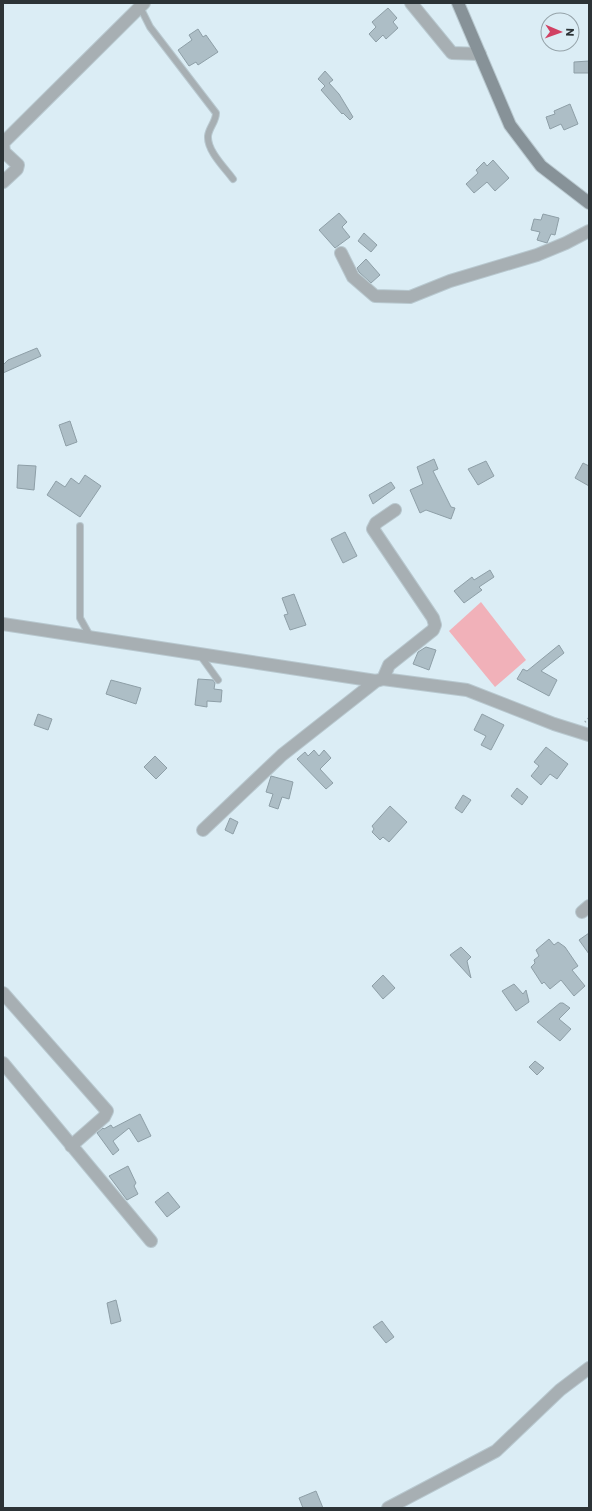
<svg xmlns="http://www.w3.org/2000/svg" width="592" height="1511" font-family="Poppins,sans-serif">
	<style>
		.green { fill: #f1b1b9 }
		.building { fill: #adbec6; stroke: #8e9fa7 }
		.lines { fill: none; stroke-linecap: round; stroke-linejoin: round }
		.service-casing { stroke: #b8c8cf; stroke-width: 8 }
		.minor-casing { stroke: #b8c8cf; stroke-width: 14 }
		.secondary-casing { stroke: #b8c8cf; stroke-width: 14 }
		.path { stroke: #95a3a9; stroke-width: 2; stroke-dasharray: 1 3; stroke-linecap: butt }
		.service { stroke: #a7afb3; stroke-width: 6 }
		.minor { stroke: #a7afb3; stroke-width: 12 }
		.secondary { stroke: #879298; stroke-width: 12 }
	</style>
	<rect width="100%" height="100%" fill="#dbedf5"/>
	<path class="green" d="M 481,602 L 526,660 L 495,687 L 449,631 Z"/>
	<path class="building" d="M 388,8 L 397,18 L 393,22 L 398,28 L 386,39 L 383,35 L 376,42 L 369,34 L 376,27 L 372,22 Z
		M 198,29 L 203,37 L 206,35 L 218,52 L 198,65 L 196,62 L 189,66 L 178,50 L 192,40 L 189,35 Z
		M 589,61 L 589,73 L 574,73 L 574,62 Z
		M 325,71 L 333,80 L 329,83 L 339,94 L 353,117 L 350,120 L 343,113 L 342,114 L 321,90 L 325,86 L 318,79 Z
		M 570,104 L 578,124 L 564,130 L 561,124 L 550,129 L 546,117 L 555,114 L 554,111 Z
		M 493,160 L 509,178 L 495,191 L 487,182 L 474,193 L 466,184 L 478,173 L 476,170 L 484,162 L 487,166 Z
		M 339,213 L 347,222 L 342,227 L 350,237 L 335,248 L 319,230 Z
		M 543,214 L 559,218 L 555,235 L 551,234 L 547,243 L 537,240 L 540,232 L 531,230 L 534,219 L 541,220 Z
		M 364,233 L 377,245 L 371,252 L 358,241 Z
		M 366,259 L 380,275 L 371,283 L 359,272 L 357,268 Z
		M 37,348 L 41,356 L 3,373 L 3,365 L 8,360 Z
		M 70,421 L 77,442 L 66,446 L 59,425 Z
		M 434,459 L 438,469 L 433,471 L 451,507 L 455,508 L 451,519 L 426,510 L 420,513 L 410,490 L 423,484 L 417,467 Z
		M 486,461 L 494,476 L 478,485 L 468,469 Z
		M 583,463 L 589,466 L 589,486 L 575,478 Z
		M 18,465 L 36,466 L 34,490 L 17,488 Z
		M 85,475 L 101,486 L 80,517 L 47,495 L 56,481 L 65,487 L 71,478 L 79,484 Z
		M 391,482 L 395,488 L 373,504 L 369,495 Z
		M 345,532 L 357,556 L 343,563 L 331,539 Z
		M 490,570 L 494,577 L 479,587 L 482,590 L 464,603 L 454,591 L 472,577 L 474,580 Z
		M 294,594 L 306,625 L 290,630 L 284,615 L 288,614 L 282,598 Z
		M 559,645 L 564,653 L 541,671 L 557,680 L 549,696 L 517,679 L 523,669 L 527,671 Z
		M 426,647 L 436,650 L 429,670 L 413,664 L 418,652 Z
		M 198,679 L 213,680 L 215,683 L 214,689 L 222,690 L 221,702 L 207,701 L 207,707 L 195,705 Z
		M 111,680 L 141,688 L 136,704 L 106,694 Z
		M 38,714 L 52,719 L 48,730 L 34,725 Z
		M 482,714 L 504,725 L 491,750 L 481,745 L 486,736 L 474,730 Z
		M 546,747 L 568,764 L 557,779 L 550,774 L 541,785 L 531,776 L 539,766 L 534,762 Z
		M 314,750 L 319,756 L 324,750 L 331,758 L 320,769 L 333,783 L 326,789 L 297,759 L 305,752 L 308,756 Z
		M 155,756 L 167,768 L 156,779 L 144,767 Z
		M 271,776 L 293,782 L 289,799 L 282,797 L 278,809 L 269,806 L 273,794 L 266,792 Z
		M 517,788 L 528,797 L 522,805 L 511,796 Z
		M 463,795 L 471,800 L 462,813 L 455,808 Z
		M 390,806 L 407,822 L 389,842 L 383,837 L 380,840 L 372,832 L 374,829 L 372,826 Z
		M 230,818 L 238,822 L 233,834 L 225,830 Z
		M 589,933 L 589,954 L 579,940 Z
		M 549,939 L 554,945 L 558,942 L 565,947 L 578,966 L 572,970 L 585,986 L 574,996 L 561,980 L 550,989 L 544,982 L 542,984 L 531,967 L 535,963 L 534,960 L 539,956 L 536,950 Z
		M 461,947 L 471,957 L 467,961 L 471,978 L 450,955 Z
		M 383,975 L 395,988 L 383,999 L 372,986 Z
		M 514,984 L 523,994 L 526,990 L 529,1002 L 516,1011 L 502,991 Z
		M 560,1003 L 563,1003 L 570,1008 L 559,1019 L 571,1029 L 560,1041 L 537,1022 Z
		M 535,1061 L 544,1068 L 537,1075 L 529,1067 Z
		M 140,1114 L 151,1136 L 138,1142 L 129,1128 L 113,1141 L 119,1150 L 113,1155 L 97,1133 L 103,1128 L 104,1129 L 111,1125 L 113,1128 Z
		M 128,1166 L 136,1183 L 134,1186 L 138,1194 L 127,1200 L 109,1176 Z
		M 168,1192 L 180,1207 L 167,1217 L 155,1202 Z
		M 116,1300 L 121,1321 L 111,1324 L 107,1303 Z
		M 382,1321 L 394,1337 L 386,1343 L 373,1327 Z
		M 316,1491 L 323,1508 L 303,1508 L 299,1498 Z"/>
	<g class="lines">
		<defs>
			<path id="service" d="M 140,7 L 150,27 L 216,113 C 216,122 209,127 208,136 C 207,151 225,168 233,179
				M 80,526 L 80,618 L 90,636
				M 200,655 L 218,680"/>
			<path id="minor" d="M 411,3 L 452,53 L 480,54
				M 3,182 L 17,169 L 18,165 L 4,152 L 3,143 L 144,3
				M 341,253 L 353,277 L 375,296 L 410,297 L 450,281 L 537,255 L 566,243 L 589,231
				M 3,624 L 376,681 L 383,679 L 467,690 L 554,724 L 589,735
				M 383,679 L 389,665 L 433,630 L 435,625 L 433,618 L 373,529 L 376,523 L 395,510
				M 203,830 L 282,755 L 376,681
				M 582,912 L 589,906
				M 3,993 L 107,1111 L 104,1117 L 71,1146
				M 3,1063 L 151,1241
				M 388,1508 L 496,1451 L 560,1390 L 589,1368"/>
			<path id="secondary" d="M 458,3 L 510,125 L 541,166 L 589,203"/>
		</defs>
		<use href="#service" class="service-casing"/>
		<use href="#minor" class="minor-casing"/>
		<use href="#secondary" class="secondary-casing"/>
		<path class="path" d="M 585,722 L 589,718"/>
		<use href="#service" class="service"/>
		<use href="#minor" class="minor"/>
		<use href="#secondary" class="secondary"/>
	</g>
	<rect width="592" height="1511" fill="none" stroke="#2c3336" stroke-width="8"/>
	<g transform="translate(560 32) rotate(92)"><circle r="19" fill="#dbedf5" stroke="#95a3a9"/>
	<path d="M0-3L7 15L0 10L-7 15Z" fill="#d14163"/>
	<text y="-6" font-size="11" font-weight="bold" text-anchor="middle" fill="#2c3336">N</text>
	</g>
</svg>
